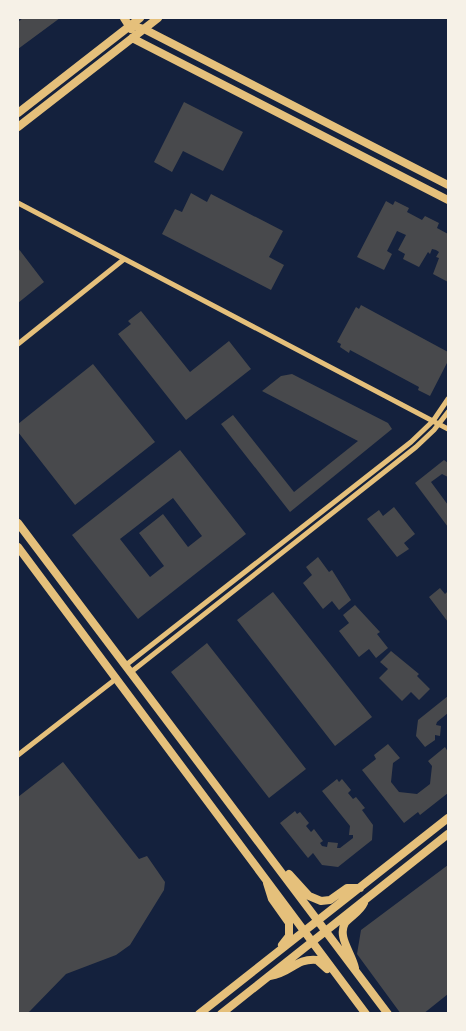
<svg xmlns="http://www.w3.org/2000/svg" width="466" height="1031" font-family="Cabin,sans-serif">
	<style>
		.building { fill: #48494c; fill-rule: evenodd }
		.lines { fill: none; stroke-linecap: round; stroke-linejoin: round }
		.minor { stroke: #e5c07b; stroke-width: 5 }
		.secondary { stroke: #e5c07b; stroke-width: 8 }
	</style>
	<rect width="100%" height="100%" fill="#14213d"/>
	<path class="building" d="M 23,18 L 60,18 L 18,49 L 18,22 Z
		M 184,102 L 243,132 L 223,171 L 183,151 L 172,172 L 154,162 Z
		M 191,193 L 207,202 L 211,194 L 283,231 L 269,257 L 284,265 L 271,290 L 162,234 L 175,209 L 182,212 Z
		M 386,201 L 393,205 L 395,201 L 409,208 L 407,212 L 422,220 L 425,216 L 439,223 L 437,228 L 448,234 L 448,282 L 433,274 L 439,258 L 436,257 L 439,252 L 436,250 L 432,249 L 430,254 L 428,252 L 419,267 L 403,259 L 405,254 L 398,250 L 406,235 L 397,231 L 387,251 L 392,254 L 384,270 L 357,257 Z
		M 18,248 L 44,282 L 18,303 Z
		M 361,305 L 448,352 L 448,361 L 430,396 L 418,390 L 419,387 L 350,350 L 349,353 L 340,347 L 341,344 L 337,342 L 356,307 L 359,309 Z
		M 141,311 L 190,372 L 229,341 L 251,369 L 186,420 L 118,334 L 131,324 L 128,321 Z
		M 93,364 L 155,442 L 75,505 L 18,432 L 18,424 Z
		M 292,374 L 388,423 L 392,429 L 290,512 L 221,424 L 233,415 L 294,492 L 358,441 L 262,391 L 281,376 Z
		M 180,450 L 246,534 L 138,619 L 72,535 ZM 173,498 L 202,536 L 188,547 L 163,514 L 139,533 L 164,566 L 150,577 L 120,539 Z
		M 444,460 L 448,463 L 448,477 L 442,474 L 431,482 L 448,505 L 448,527 L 415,483 Z
		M 394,507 L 415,534 L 404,543 L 409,549 L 397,557 L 367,519 L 379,510 L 383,516 Z
		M 318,557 L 329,572 L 332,570 L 351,600 L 339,610 L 332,601 L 323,609 L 303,583 L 312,575 L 306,567 Z
		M 440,588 L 445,594 L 448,591 L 448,622 L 429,597 Z
		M 273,592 L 372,717 L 335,746 L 237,620 Z
		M 355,605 L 380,632 L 377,634 L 388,648 L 376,658 L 369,649 L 359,657 L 339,631 L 349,623 L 343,615 Z
		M 207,643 L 306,769 L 269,798 L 171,672 Z
		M 391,651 L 419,674 L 417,676 L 430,689 L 419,700 L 411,692 L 402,701 L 379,678 L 388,669 L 380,662 Z
		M 448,696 L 448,713 L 437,722 L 436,725 L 441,726 L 440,736 L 435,735 L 435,740 L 425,747 L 416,736 L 418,720 Z
		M 388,744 L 400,758 L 393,763 L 391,782 L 399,792 L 417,794 L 430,784 L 432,766 L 428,761 L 445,747 L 448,752 L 448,793 L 420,815 L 418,812 L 404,823 L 362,770 L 376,759 L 374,755 Z
		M 63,762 L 139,859 L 147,856 L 165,882 L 164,890 L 130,945 L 116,955 L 66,974 L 30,1011 L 26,1014 L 18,1014 L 18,797 Z
		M 337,779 L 339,782 L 342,779 L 351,790 L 348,793 L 353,799 L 356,797 L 365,808 L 362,810 L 373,825 L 372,840 L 338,867 L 322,865 L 313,853 L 308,858 L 280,823 L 295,811 L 297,814 L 300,812 L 309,823 L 306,826 L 311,832 L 314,829 L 323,841 L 320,843 L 322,846 L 327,847 L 328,842 L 338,843 L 337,848 L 340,848 L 353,838 L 353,835 L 349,835 L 350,826 L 322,791 Z
		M 448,865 L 448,994 L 423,1014 L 401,1014 L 357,954 L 361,930 Z"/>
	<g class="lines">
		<path class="minor" d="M 18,203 L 448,429
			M 18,344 L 123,260
			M 126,665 L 411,442 L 433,421 L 448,399
			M 131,672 L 416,447 L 434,430 L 448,412
			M 18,755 L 117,678"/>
		<path class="secondary" d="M 124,18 L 131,29
			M 130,25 L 144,29 L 448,185
			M 132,38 L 448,200
			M 18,113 L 140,18
			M 18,127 L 158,18
			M 18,523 L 388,1014
			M 18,547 L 366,1014
			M 289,874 L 309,896 L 321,901 L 330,900 L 347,888 L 360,888
			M 267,883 L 272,899 L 289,923 L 289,936 L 282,945
			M 355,968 C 352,953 337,937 345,923 C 351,916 360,912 364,903
			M 270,976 C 292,973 295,958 317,960 L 327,969
			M 199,1014 L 448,818
			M 221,1014 L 448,834"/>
	</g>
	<rect width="466" height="1031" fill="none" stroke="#f6f1e7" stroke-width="38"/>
</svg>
